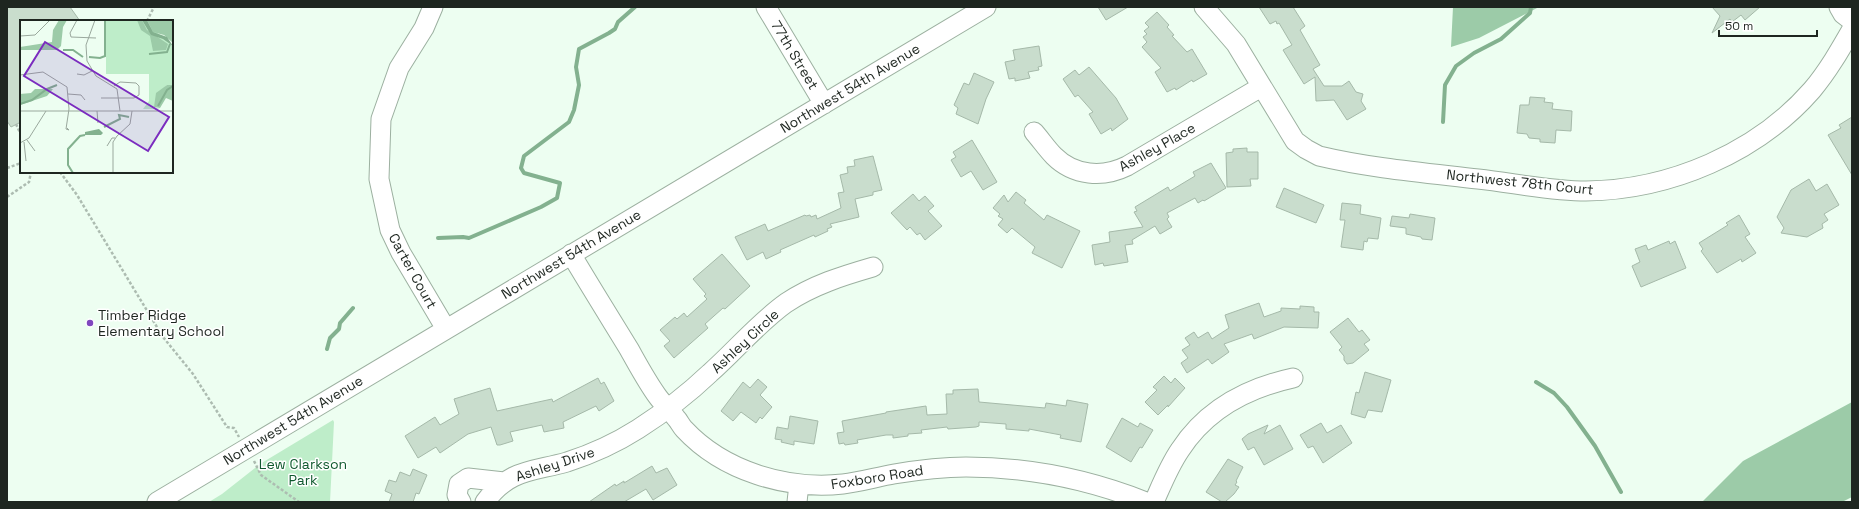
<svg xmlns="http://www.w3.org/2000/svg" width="1859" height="509" font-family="'Space Grotesk',sans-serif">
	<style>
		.green { fill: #beedc9 }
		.forest { fill: #9ccba8 }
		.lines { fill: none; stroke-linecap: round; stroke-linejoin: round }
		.stream { stroke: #83b18f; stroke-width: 4 }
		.building { fill: #c9ddcd; stroke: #a5b9a9 }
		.minor-casing { stroke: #9cb0a0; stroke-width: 21 }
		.path { stroke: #adbcb1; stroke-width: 2.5; stroke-dasharray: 3 2; stroke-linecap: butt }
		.minor { stroke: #fff; stroke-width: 19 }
		.poi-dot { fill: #7f47be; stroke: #fff; stroke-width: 1.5 }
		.labels { text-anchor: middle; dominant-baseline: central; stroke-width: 3; stroke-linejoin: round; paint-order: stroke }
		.street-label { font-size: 14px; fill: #1e2620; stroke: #fff }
		.poi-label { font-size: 14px; fill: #1e2620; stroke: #fff; text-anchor: start }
		.park-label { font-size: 14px; fill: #0f592e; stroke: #fff }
		.inset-river { fill: none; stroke: #83b18f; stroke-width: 2 }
		.inset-road { fill: none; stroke: #9aa89d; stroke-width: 1 }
		.view { fill: #7b2cbf; fill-opacity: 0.15; stroke: #7b2cbf; stroke-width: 2 }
		.inset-edge { fill: none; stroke: #1e2620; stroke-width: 2 }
	</style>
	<rect width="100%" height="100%" fill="#edfef1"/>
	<path class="green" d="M 333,420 L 334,422 L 330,502 L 209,502 L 222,494 L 260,464 Z"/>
	<path class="forest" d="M 1453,7 L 1539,7 L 1479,38 L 1451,47 Z
		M 1852,402 L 1852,497 L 1842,502 L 1681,502 L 1703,501 L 1743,461 Z"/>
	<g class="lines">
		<path class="stream" d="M 1443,122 L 1445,85 L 1456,66 L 1474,53 L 1501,39 L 1530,13 L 1531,7
			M 438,238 L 463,237 L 469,238 L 541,207 L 557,198 L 560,183 L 524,173 L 521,168 L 524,156 L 569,122 L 574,110 L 579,85 L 576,67 L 579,49 L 609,33 L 615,29 L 618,22 L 635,7
			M 327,349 L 330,338 L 339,329 L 340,323 L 353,308
			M 1536,382 L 1554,393 L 1567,407 L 1595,446 L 1621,492"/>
	</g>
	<path class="building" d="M 7,7 L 70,7 L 80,21 L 21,21 L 21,122 L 11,127 L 7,121 Z
		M 1098,7 L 1128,7 L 1106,20 Z
		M 1259,7 L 1293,7 L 1305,26 L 1300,30 L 1320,65 L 1313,69 L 1324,86 L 1342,86 L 1349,81 L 1356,92 L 1363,94 L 1361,101 L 1366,109 L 1347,120 L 1334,100 L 1316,101 L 1315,77 L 1304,84 L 1283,50 L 1292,45 L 1279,23 L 1277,24 L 1276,21 L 1270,24 Z
		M 1712,7 L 1760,7 L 1745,20 L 1741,15 L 1732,22 L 1730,19 L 1712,33 L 1720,16 Z
		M 1157,12 L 1169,25 L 1167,27 L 1174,35 L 1172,36 L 1187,52 L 1192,49 L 1207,74 L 1193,82 L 1192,80 L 1176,90 L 1175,88 L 1167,92 L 1155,72 L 1161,68 L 1142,47 L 1147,42 L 1143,37 L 1147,34 L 1144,31 L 1149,27 L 1145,23 Z
		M 1039,46 L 1042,66 L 1038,67 L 1039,70 L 1028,72 L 1030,78 L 1015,81 L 1015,78 L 1009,79 L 1005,62 L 1015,60 L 1013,50 Z
		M 1089,67 L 1116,98 L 1128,119 L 1112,131 L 1111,128 L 1101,134 L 1089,114 L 1093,112 L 1078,95 L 1075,97 L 1063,79 L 1075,70 L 1079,75 Z
		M 974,73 L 994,82 L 986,99 L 978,124 L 956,114 L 958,108 L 954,105 L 964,83 L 969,85 Z
		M 1530,97 L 1545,98 L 1544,102 L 1553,103 L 1552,109 L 1572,111 L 1571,131 L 1556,130 L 1555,143 L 1540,142 L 1540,139 L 1529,138 L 1527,134 L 1517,133 L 1520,105 L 1529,105 Z
		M 1852,117 L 1852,175 L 1828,135 L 1841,128 L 1839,125 Z
		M 972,140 L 997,182 L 983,190 L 971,171 L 961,177 L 951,160 L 956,157 L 953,152 Z
		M 1247,148 L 1247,152 L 1258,152 L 1258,179 L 1250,179 L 1251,186 L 1227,187 L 1226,153 L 1233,152 L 1233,149 Z
		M 873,156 L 882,190 L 873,192 L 873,195 L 855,199 L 859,217 L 830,224 L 832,227 L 827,229 L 828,231 L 815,237 L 814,235 L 780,250 L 781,252 L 766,259 L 763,252 L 747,260 L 735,237 L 765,224 L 768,231 L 805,215 L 806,216 L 810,215 L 811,217 L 816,215 L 817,219 L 841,208 L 838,193 L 844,192 L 840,175 L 848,173 L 847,167 L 855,166 L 854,160 Z
		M 1211,163 L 1226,188 L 1204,201 L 1203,200 L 1198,203 L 1195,198 L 1167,213 L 1169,217 L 1167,219 L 1172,227 L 1160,234 L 1155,226 L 1132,240 L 1133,244 L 1125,245 L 1128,262 L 1104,266 L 1103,263 L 1095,265 L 1092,245 L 1110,242 L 1109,232 L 1143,227 L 1134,212 L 1137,211 L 1135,207 L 1168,187 L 1170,191 L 1195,176 L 1193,172 Z
		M 1809,179 L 1816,191 L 1827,184 L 1839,205 L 1824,214 L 1828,220 L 1822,224 L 1823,228 L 1807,237 L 1781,233 L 1784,228 L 1777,217 L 1791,190 Z
		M 1284,188 L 1324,205 L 1316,223 L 1276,207 Z
		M 1016,192 L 1026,200 L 1024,203 L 1044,220 L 1047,215 L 1080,231 L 1062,268 L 1032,253 L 1035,247 L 1012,228 L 1007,233 L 998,225 L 1003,219 L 998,216 L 1000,214 L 993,208 L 1004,195 L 1008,202 Z
		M 913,194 L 919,201 L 925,196 L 934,206 L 928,211 L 942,226 L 925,240 L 920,233 L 917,235 L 910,227 L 907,230 L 891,213 Z
		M 1342,203 L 1361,205 L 1360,214 L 1381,218 L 1378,239 L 1368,238 L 1367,242 L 1364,241 L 1363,250 L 1341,247 L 1345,220 L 1340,220 Z
		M 1410,214 L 1435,218 L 1432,240 L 1422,239 L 1421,237 L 1406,234 L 1406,228 L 1390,226 L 1392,216 L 1409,218 Z
		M 1739,215 L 1750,234 L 1745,237 L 1756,253 L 1742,262 L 1741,259 L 1717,273 L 1701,251 L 1703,249 L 1699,243 L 1728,225 L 1726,223 Z
		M 1669,241 L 1670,244 L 1675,241 L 1686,268 L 1641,287 L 1632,266 L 1640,262 L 1635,249 L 1646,245 L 1648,250 Z
		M 722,254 L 750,286 L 725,309 L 723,308 L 705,324 L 708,328 L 674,358 L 664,346 L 670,341 L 660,330 L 675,317 L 677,319 L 684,313 L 687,317 L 707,299 L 704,296 L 706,294 L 693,279 Z
		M 1259,303 L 1264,317 L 1281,311 L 1281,308 L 1300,309 L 1300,306 L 1314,307 L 1314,312 L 1319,312 L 1318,328 L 1284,327 L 1254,339 L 1252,334 L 1224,344 L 1229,352 L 1212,364 L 1208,359 L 1187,373 L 1181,363 L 1188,358 L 1182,350 L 1190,345 L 1185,338 L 1194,332 L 1198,338 L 1208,332 L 1212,339 L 1229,328 L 1225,315 Z
		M 1348,318 L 1359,332 L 1362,330 L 1370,340 L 1364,344 L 1369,350 L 1353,363 L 1347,364 L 1344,360 L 1344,356 L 1339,350 L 1342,347 L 1330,332 Z
		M 1365,372 L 1391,380 L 1382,412 L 1368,410 L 1365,418 L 1351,414 L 1356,392 L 1359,393 Z
		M 1164,376 L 1171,383 L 1175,378 L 1185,388 L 1168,407 L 1168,405 L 1158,415 L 1145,402 L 1157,390 L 1153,387 Z
		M 598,378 L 601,384 L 604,382 L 614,401 L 599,411 L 596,406 L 563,422 L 564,428 L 544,432 L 542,425 L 510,432 L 513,441 L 500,445 L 497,445 L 491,427 L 468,434 L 440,453 L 436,447 L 418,458 L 405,436 L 435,417 L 440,425 L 459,414 L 454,399 L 490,388 L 497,411 L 552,399 L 553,402 Z
		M 758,379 L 767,387 L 760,395 L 772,407 L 762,419 L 760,417 L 756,423 L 741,412 L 733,421 L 721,411 L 743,382 L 750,388 Z
		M 978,389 L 979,402 L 1045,408 L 1046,403 L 1066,406 L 1067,400 L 1088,404 L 1081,442 L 1060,438 L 1061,435 L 1029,429 L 1029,431 L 1006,429 L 1006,424 L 979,422 L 979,426 L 976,427 L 948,429 L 947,427 L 921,430 L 922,433 L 908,434 L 908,436 L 893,438 L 893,435 L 886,435 L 857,440 L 858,443 L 845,445 L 844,443 L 839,444 L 837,433 L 844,432 L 842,421 L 886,413 L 886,412 L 926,406 L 927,415 L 947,414 L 946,394 L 953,394 L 953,390 Z
		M 790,416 L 818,421 L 814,444 L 794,441 L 794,445 L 781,442 L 782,440 L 775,439 L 777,427 L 788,429 Z
		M 1122,418 L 1138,427 L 1140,423 L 1153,430 L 1142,448 L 1140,447 L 1131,462 L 1106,447 Z
		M 1321,423 L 1327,433 L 1341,425 L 1352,443 L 1323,463 L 1313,446 L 1308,448 L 1300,435 Z
		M 1268,425 L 1264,434 L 1280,425 L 1293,449 L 1264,465 L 1254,447 L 1248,450 L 1242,439 L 1248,434 Z
		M 1228,459 L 1243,467 L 1236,481 L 1237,482 L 1235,485 L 1239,487 L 1234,494 L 1225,502 L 1222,502 L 1206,492 Z
		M 652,466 L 656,473 L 667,468 L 677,485 L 653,500 L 646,489 L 624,502 L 589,502 L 615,484 L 616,486 L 624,481 L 624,483 Z
		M 413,469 L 427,475 L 419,494 L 416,493 L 413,502 L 389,502 L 392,494 L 385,491 L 389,480 L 396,482 L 400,472 L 410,476 Z"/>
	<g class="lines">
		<defs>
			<path id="minor" d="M 433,7 L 424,28 L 399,68 L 381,119 L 379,179 L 390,230 L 401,253 L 446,329
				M 766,7 L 824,104
				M 1204,7 L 1236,44 L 1295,141 L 1306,149 L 1319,156 C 1369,168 1427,173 1478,179 C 1514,183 1551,191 1586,191 C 1670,190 1757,153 1812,90 C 1828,71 1840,50 1852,29
				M 1839,7 L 1843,14 L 1852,21
				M 1034,132 C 1041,140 1047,149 1054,156 C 1074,176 1103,178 1127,166 L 1261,87
				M 571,254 C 590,286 610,318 629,349 C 638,365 647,382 658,397 C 663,404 670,410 676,418 C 679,421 681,426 684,429 C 723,471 786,490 843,484 C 860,482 877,477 894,474 C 918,470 942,467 966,467 C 1028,467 1088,479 1146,502
				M 157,502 L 986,7
				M 461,502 L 457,495 L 459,484 L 468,478 L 504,482
				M 485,502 C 509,469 532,472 567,462 C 592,454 616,443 638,429 C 663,413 689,393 710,373 C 736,350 758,323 786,303 C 813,285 842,276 873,267
				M 797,502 L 799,484
				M 1154,502 C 1162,484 1169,466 1180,450 C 1206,410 1247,388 1293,378"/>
		</defs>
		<use href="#minor" class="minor-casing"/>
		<path class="path" d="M 147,21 L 154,7
			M 16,124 L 21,135
			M 7,168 L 21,163
			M 60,172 L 77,195 L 163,337 L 193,374 L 227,427 L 234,428 L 239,437
			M 7,197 L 29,182 L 31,172
			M 254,461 L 261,475 L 299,502"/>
		<use href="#minor" class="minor"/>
	</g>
	<circle class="poi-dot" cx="90" cy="323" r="4"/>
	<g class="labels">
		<g class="street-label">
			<text transform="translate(795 55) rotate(59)">77th Street</text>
			<text transform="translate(850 88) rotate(-31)">Northwest 54th Avenue</text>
			<text transform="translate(1157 147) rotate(-29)">Ashley Place</text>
			<text transform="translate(1520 182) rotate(6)">Northwest 78th Court</text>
			<text transform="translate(571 254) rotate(-31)">Northwest 54th Avenue</text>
			<text transform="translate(413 271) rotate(61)">Carter Court</text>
			<text transform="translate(745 341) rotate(-43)">Ashley Circle</text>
			<text transform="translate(293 420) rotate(-31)">Northwest 54th Avenue</text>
			<text transform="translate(555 464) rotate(-18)">Ashley Drive</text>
			<text transform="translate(877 477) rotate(-9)">Foxboro Road</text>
		</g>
		<g class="poi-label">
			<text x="98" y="315">Timber Ridge<tspan x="98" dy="16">Elementary School</tspan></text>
		</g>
		<g class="park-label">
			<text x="303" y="464">Lew Clarkson<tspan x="303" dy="16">Park</tspan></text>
		</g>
	</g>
	<g transform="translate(20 20)">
		<rect width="153" height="153" fill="#edfef1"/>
		<path d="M 86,0 L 122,0 L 153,26 L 153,65 L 147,65 L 143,69 L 134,87 L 140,89 L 123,89 L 129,81 L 129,54 L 86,54 Z" fill="#beedc9"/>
		<path d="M 39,0 L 47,0 L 43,7 L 41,26 L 37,30 L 0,30 L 0,27 L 32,22 L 33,10 ZM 117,0 L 122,0 L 127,10 L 148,24 L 146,30 L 133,31 L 130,16 L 121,10 ZM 127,0 L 153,0 L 153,23 L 144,15 L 133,12 ZM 147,65 L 153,65 L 153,81 L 146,78 L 140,88 L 134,87 L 136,73 ZM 15,69 L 33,69 L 27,76 L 0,85 L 0,74 L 11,73 Z" fill="#9ccba8"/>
		<path d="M 122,0 L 127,0 L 133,12 L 147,17 L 153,26 L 143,19 L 131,15 ZM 79,109 L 83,113 L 81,115 L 65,115 L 65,112 Z" fill="#83b18f"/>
		<path class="inset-river" d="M 43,30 L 53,30 L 63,37M 129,34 L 147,32 L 150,24M 69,37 L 80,38 L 85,36 L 85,0M 0,84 L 12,80 L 27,69 L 37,65M 138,86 L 147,70 L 153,66M 84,107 L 100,99 L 99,95 L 109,97M 53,153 L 48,145 L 48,129 L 60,116 L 65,115"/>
		<path class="inset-road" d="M 57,0 L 50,13 L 51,17 L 76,18M 75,0 L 66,25 L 67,41 L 76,56 L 97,69 L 100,91M 0,16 L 15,15 L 30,0M 57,54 L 64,55 L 72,51M 0,55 L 23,52 L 47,67 L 49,89 L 46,109 L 49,110 L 47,108M 48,74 L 61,75 L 65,80M 81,78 L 114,78 L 119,75 L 119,66 L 116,63 L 100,62 L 94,66M 0,91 L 153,91M 77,91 L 78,103M 7,120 L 15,131M 4,122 L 6,141M 0,123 L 9,118 L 26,91M 87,126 L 92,118 L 95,118M 93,153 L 93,122 L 97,116 L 110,104 L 112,91"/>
		<path class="view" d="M 25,22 L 149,97 L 128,131 L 4,56 Z"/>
		<rect width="153" height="153" class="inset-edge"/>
	</g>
	<rect width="1859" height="509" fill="none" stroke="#1e2620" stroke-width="16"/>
	<path d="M1719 30v6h98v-6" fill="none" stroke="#1e2620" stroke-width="2"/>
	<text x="1725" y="30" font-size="12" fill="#1e2620" stroke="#ffffff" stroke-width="3" paint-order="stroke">50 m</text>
</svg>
